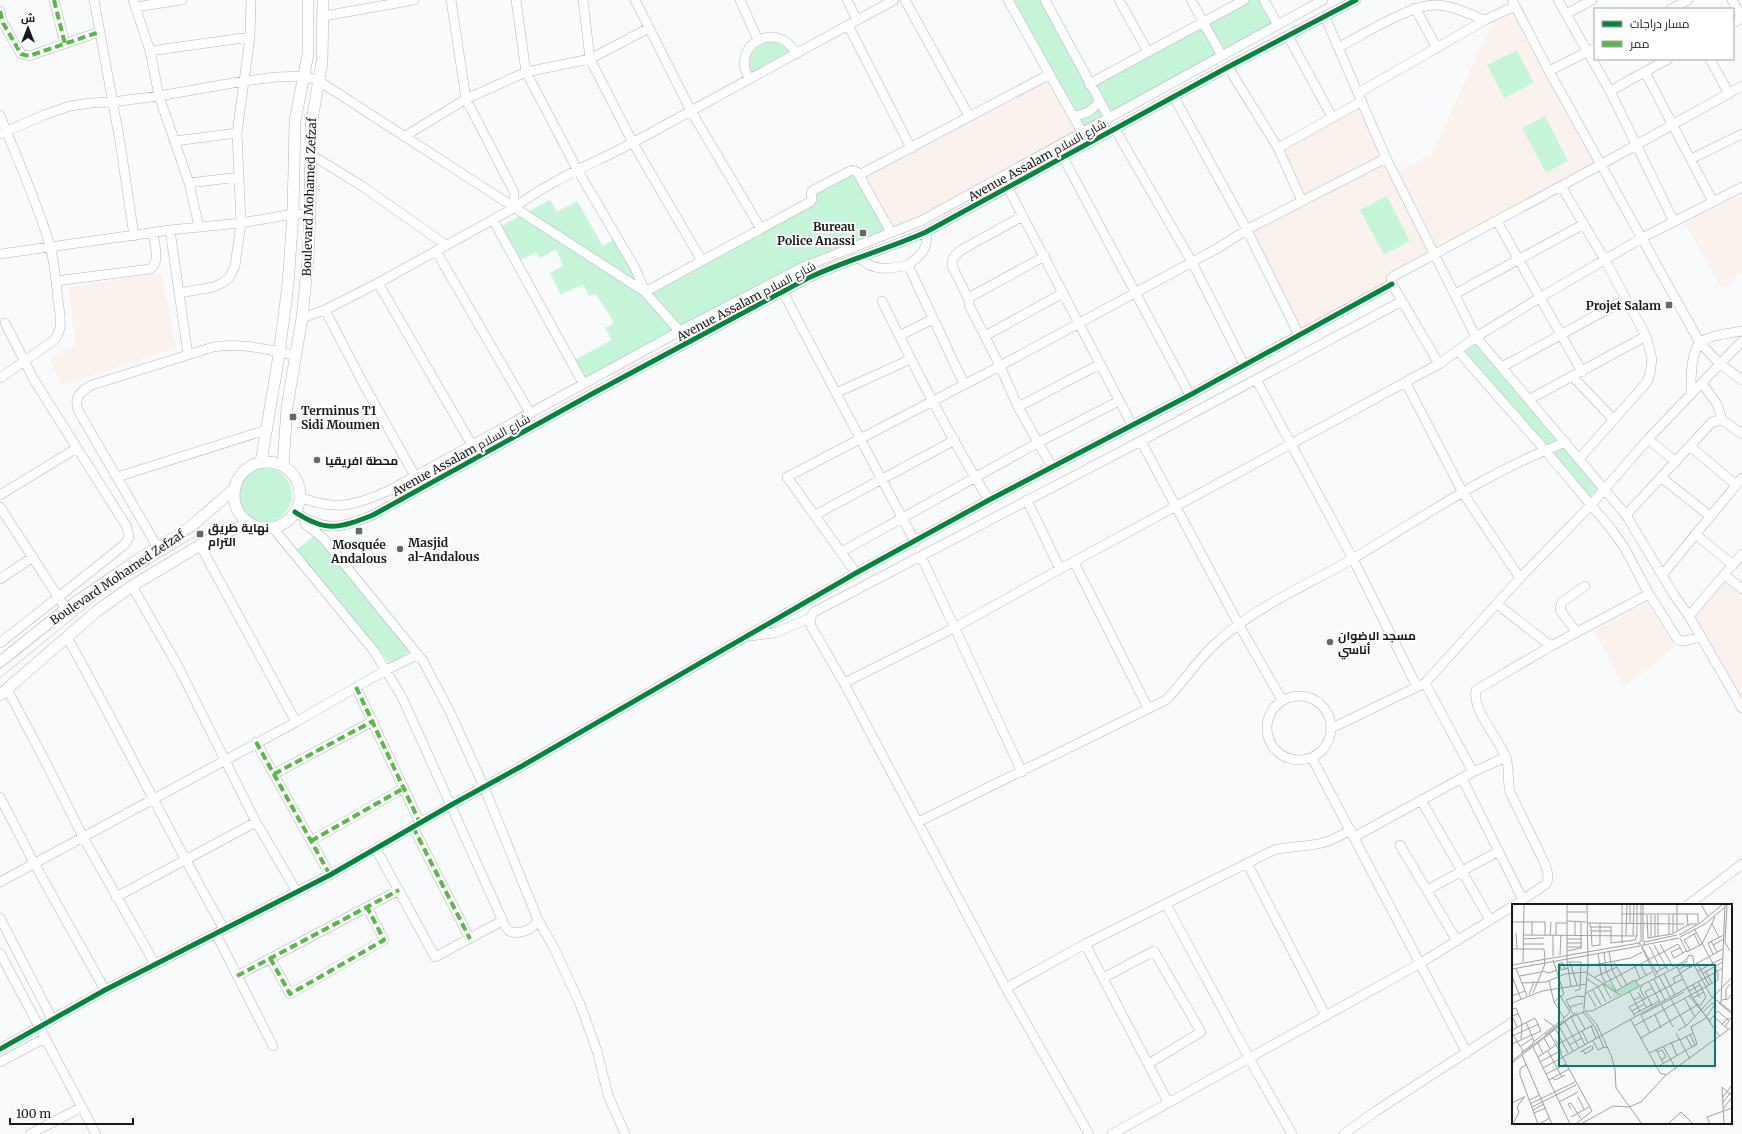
<svg xmlns="http://www.w3.org/2000/svg" width="1742" height="1134" font-family="Merriweather,Cairo,serif">
	<style>
		.education { fill: #fcf2ed }
		.green { fill: #c6f6d9 }
		.lines { fill: none; stroke-linecap: round; stroke-linejoin: round }
		.minor-casing { stroke: #b4b5b6; stroke-width: 10 }
		.major-casing { stroke: #b4b5b6; stroke-width: 12 }
		.minor { stroke: #fefefe; stroke-width: 9 }
		.major { stroke: #fefefe; stroke-width: 11 }
		.tram { stroke: #d4d5d6; stroke-width: 1 }
		.quiet { stroke: #58b947; stroke-width: 4; stroke-dasharray: 8 4; stroke-linecap: butt }
		.cycleway-casing { stroke: #fff; stroke-width: 8 }
		.cycleway { stroke: #00873e; stroke-width: 5 }
		.poi-dot { fill: #676768; stroke: #fff; stroke-width: 1.5 }
		.labels { text-anchor: middle; dominant-baseline: central; stroke-width: 4; stroke-linejoin: round; paint-order: stroke }
		.street-label { font-size: 12px; fill: #181819; stroke: #fff }
		.poi-label { font-size: 12px; font-weight: bold; fill: #181819; stroke: #fff; text-anchor: start }
		.inset-road { fill: none; stroke: #9fa0a1; stroke-width: 1 }
		.view { fill: #0f766e; fill-opacity: 0.15; stroke: #0f766e; stroke-width: 2 }
		.inset-edge { fill: none; stroke: #181819; stroke-width: 2 }
	</style>
	<rect width="100%" height="100%" fill="#f9fafb"/>
	<path class="education" d="M 1509,0 L 1517,0 L 1528,26 L 1601,161 L 1396,280 L 1302,333 L 1249,230 L 1303,201 L 1273,147 L 1361,99 L 1392,173 L 1431,155 L 1497,12 L 1509,6 Z
		M 1050,74 L 1082,132 L 891,232 L 859,175 Z
		M 1742,191 L 1742,271 L 1726,288 L 1720,286 L 1683,220 Z
		M 161,273 L 176,348 L 61,386 L 50,358 L 75,345 L 69,287 Z
		M 1723,575 L 1742,592 L 1742,709 L 1688,617 Z
		M 1647,602 L 1675,647 L 1624,687 L 1594,631 Z"/>
	<path class="green" d="M 1010,0 L 1043,0 L 1089,84 L 1244,0 L 1264,0 L 1278,25 L 1082,132 Z
		M 773,40 L 792,51 L 749,74 L 747,60 L 755,46 Z
		M 1517,50 L 1534,83 L 1504,98 L 1487,65 Z
		M 1545,116 L 1568,161 L 1546,173 L 1522,128 Z
		M 855,169 L 891,232 L 833,254 L 583,383 L 576,359 L 612,340 L 605,328 L 614,323 L 596,294 L 589,296 L 583,284 L 561,295 L 550,273 L 563,266 L 556,249 L 540,258 L 536,252 L 519,261 L 493,213 L 501,226 L 550,200 L 557,212 L 577,201 L 603,246 L 613,240 L 645,292 L 813,199 L 811,193 Z
		M 1387,196 L 1410,241 L 1384,255 L 1360,210 Z
		M 1471,334 L 1601,485 L 1586,502 L 1549,447 L 1457,348 Z
		M238 495a27 27 0 1 1 54 0a27 27 0 1 1-54 0Z
		M 315,535 L 411,650 L 391,665 L 296,550 Z"/>
	<g class="lines">
		<defs>
			<path id="minor" d="M 54,0 L 65,44
				M 94,0 L 120,142 L 134,236
				M 133,0 L 150,51 L 159,96 L 189,183 L 199,227
				M 451,0 L 466,99 L 514,192 L 514,208
				M 516,0 L 526,72 L 577,169 L 635,268 L 645,292 L 810,202 L 812,199 L 811,194 L 812,191 L 852,170 L 857,172 L 891,232
				M 583,0 L 590,59 L 633,143 L 702,261
				M 635,0 L 691,111 L 761,229
				M 740,0 L 758,40
				M 847,0 L 857,20
				M 905,0 L 969,116
				M 1008,0 L 1082,132
				M 1045,0 L 1109,118
				M 1119,0 L 1148,52
				M 1191,0 L 1222,56
				M 1264,0 L 1278,25
				M 1512,0 L 1549,71 L 1700,343 L 1720,364 L 1742,380
				M 1558,0 L 1610,91 L 1674,222
				M 1732,0 L 1742,18
				M 135,7 L 182,0
				M 1415,8 L 1437,48
				M 1671,9 L 1688,0
				M 0,11 L 3,23 L 21,54 L 29,56 L 99,32
				M 1566,14 L 1592,0
				M 324,16 L 414,0
				M 1325,17 L 1386,158 L 1476,337 L 1626,515 L 1674,595 L 1689,616 L 1742,708
				M 1733,23 L 1742,18
				M 848,25 L 911,148
				M 1288,36 L 1332,117
				M 1339,47 C 1363,35 1409,5 1435,5 C 1452,5 1469,14 1485,20
				M 150,51 L 250,37
				M 1710,59 L 1729,94
				M 1228,67 L 1278,148
				M 1549,71 L 1595,48
				M 1645,72 L 1713,202
				M 749,78 C 729,44 779,19 796,54
				M 1089,84 L 1244,0
				M 1610,91 L 1668,59
				M 1358,93 L 1485,20 L 1515,6
				M 1174,97 L 1247,230 L 1299,335
				M 0,115 C 17,159 37,201 50,246 C 55,264 56,283 58,300 C 60,315 64,330 53,341 L 0,378
				M 1074,116 C 1085,114 1093,111 1099,101
				M 1115,129 L 1192,262 L 1244,365
				M 0,134 L 44,115 L 70,106 L 91,103 L 112,102 L 159,96 L 244,81 L 277,77 L 304,76 L 319,81 L 645,292 L 683,335
				M 405,136 L 466,99 L 526,72 L 590,59 L 649,28
				M 175,141 L 237,133
				M 310,154 L 362,186 L 446,245
				M 1063,157 L 1190,395
				M 1691,159 L 1742,134
				M 859,175 L 1050,74
				M 189,183 L 239,177
				M 1561,186 L 1605,260 L 1646,336 L 1652,359 L 1650,374 L 1647,382 L 1579,459
				M 1008,188 L 1132,425
				M 1302,201 L 1278,148 L 1362,101
				M 493,220 L 583,383
				M 1497,221 L 1582,372
				M 170,230 L 188,355
				M 926,232 C 929,249 921,255 908,265 L 964,384
				M 436,251 L 530,413
				M 0,254 L 170,230 L 241,223 L 293,214 L 310,214
				M 1045,256 L 972,296 L 969,300 L 969,305 L 1000,366 L 1018,407 L 1052,467
				M 860,258 C 873,272 891,269 908,265
				M 56,281 L 150,269 C 161,262 154,243 153,232
				M 378,283 L 472,445
				M 783,292 L 836,393 L 911,359
				M 179,293 L 214,287 L 222,283 L 229,278 L 235,266 L 241,223 L 237,133 L 250,37 L 251,0
				M 1455,294 L 1584,224
				M 969,300 L 953,268 C 950,260 954,256 961,250 L 1023,216
				M 882,301 C 915,368 949,436 989,500
				M 325,310 L 364,385 L 415,476
				M 302,318 L 325,310 L 378,283 L 514,208 C 552,179 595,163 636,141 C 722,94 808,47 894,0
				M 899,336 L 933,319
				M 985,336 L 1063,293
				M 1458,351 L 1545,450 L 1612,530 L 1624,547 L 1649,594 L 1678,640 L 1685,641 L 1701,637
				M 1439,364 L 1392,284 L 1391,279 L 1394,276 L 1602,164 L 1742,86
				M 1502,367 L 1626,299
				M 1573,377 L 1614,420
				M 1256,379 L 1353,559 L 1417,687
				M 1406,383 L 1463,493 L 1520,578
				M 1702,383 L 1717,404 L 1722,420
				M 836,393 L 915,542
				M 1691,394 C 1691,381 1690,353 1700,343 C 1708,335 1731,333 1742,331
				M 1530,399 L 1646,336
				M 1018,407 L 1100,364
				M 1648,439 L 1676,462
				M 1141,441 L 1239,625 L 1282,700
				M 1690,446 L 1736,485
				M 117,477 L 266,430
				M 1662,478 L 1710,516
				M 0,495 L 77,448
				M 300,497 C 337,512 356,505 390,490 L 680,331 L 803,267 L 921,221 L 1323,0
				M 1027,500 L 1060,569
				M 0,507 L 66,609
				M 295,512 C 326,533 340,528 373,515 L 590,395 L 808,278 C 846,260 888,249 926,232 L 1228,67 L 1356,0
				M 815,515 L 955,440
				M 1626,515 L 1712,422 L 1722,420 L 1742,434
				M 305,524 L 323,538 L 423,661 L 450,712 L 484,787 L 538,920 L 554,948 L 580,1004 L 597,1051 L 608,1095 L 625,1134
				M 273,528 L 374,651 L 402,697 L 505,926 L 509,931 C 520,935 533,930 538,920
				M 1695,534 L 1733,565
				M 200,545 L 296,722
				M 158,548 L 79,412 C 73,399 80,391 92,385 L 213,347 C 241,342 268,350 295,355
				M 841,552 L 1039,442 L 1119,401
				M 921,556 L 1022,772
				M 1074,562 L 1148,708
				M 856,573 L 787,477 L 1000,366 L 1218,248 L 1248,229 L 1386,158
				M 1663,574 L 1742,478
				M 1725,575 L 1742,589
				M 0,579 L 33,557
				M 132,586 L 179,668 L 256,822 L 297,892
				M 1497,604 L 1551,646
				M 1689,616 L 1742,554
				M 810,618 L 811,626 L 844,683 L 1006,988 L 1089,1134
				M 1577,633 L 1560,610 L 1562,602 L 1585,586
				M 751,636 L 774,633 L 810,618 L 814,612 L 1141,441 L 1402,301
				M 67,637 C 121,734 169,833 224,929
				M 0,643 L 104,561 L 125,544 L 129,537 L 127,527 L 34,380 L 5,323
				M 844,683 L 954,628 L 1060,569 L 1439,364 L 1476,337 L 1541,297 L 1642,238 L 1742,187
				M 1425,683 L 1473,772
				M 356,687 L 420,823
				M 7,689 L 44,759 L 83,837 L 155,964
				M1267 728a32 32 0 1 1 64 0a32 32 0 1 1-64 0Z
				M 1332,728 L 1425,683 L 1520,578 L 1591,505 L 1648,439 L 1742,341
				M 256,742 L 330,875
				M 1312,758 L 1467,1053
				M 274,774 L 373,721
				M 1462,778 L 1523,900
				M 0,797 L 34,863 L 105,990
				M 1421,800 L 1490,920
				M 918,822 L 1166,700 C 1184,682 1197,660 1216,643 C 1256,606 1308,585 1354,558 C 1423,517 1491,470 1566,442
				M 413,827 L 470,939
				M 1354,837 L 1473,772 L 1506,757
				M 311,841 L 404,788
				M 1400,845 L 1457,941
				M 376,849 L 435,957 L 502,921
				M 1247,863 L 1326,1016
				M 0,882 L 296,722 L 386,670 L 417,655
				M 1427,890 L 1499,851
				M 116,897 L 256,822
				M 1166,904 L 1249,1058 L 1292,1134
				M 1515,905 L 1546,884 C 1550,877 1547,871 1545,864 L 1510,792 C 1507,781 1510,769 1506,758 C 1499,738 1472,711 1476,690 L 1551,646 L 1649,594
				M 1688,905 L 1742,864
				M 0,918 L 52,1019
				M 216,934 L 273,1046
				M 1085,944 L 1168,1102
				M 0,953 L 96,1134
				M 270,958 L 290,994 L 384,940 L 367,907
				M 237,976 L 399,890
				M 1103,978 L 1154,951 L 1201,1032 L 1148,1064
				M 1006,988 L 1085,944 L 1274,850 C 1290,846 1306,847 1322,843 C 1332,841 1341,835 1351,830
				M 0,1049 L 105,990 L 330,875 L 451,805 L 522,766 L 856,573 L 989,500 L 1190,395 L 1392,284
				M 0,1062 L 45,1038
				M 30,1134 L 82,1107
				M 1112,1134 L 1419,964 L 1513,906
				M 1344,1134 L 1376,1111 L 1513,1022"/>
			<path id="major" d="M234 495a33 33 0 1 1 66 0a33 33 0 1 1-66 0Z
				M 261,462 L 279,355 L 288,284 L 293,214 L 295,121 L 308,54 L 308,0
				M 283,466 L 287,407 L 302,318 L 308,259 L 310,214 L 311,126 L 322,62 L 323,0
				M 0,662 L 66,609 L 139,559 L 189,528 L 233,490
				M 0,695 L 97,611 L 132,586 L 212,538 L 249,523"/>
		</defs>
		<use href="#minor" class="minor-casing"/>
		<use href="#major" class="major-casing"/>
		<use href="#minor" class="minor"/>
		<use href="#major" class="major"/>
		<path class="tram" d="M 150,556 L 200,527
			M 0,669 L 42,635
			M 0,678 L 111,587 L 201,533"/>
		<path class="quiet" d="M 54,0 L 65,44
			M 0,11 L 3,23 L 21,54 L 29,56 L 99,32
			M 356,687 L 420,823
			M 256,742 L 330,875
			M 274,774 L 373,721
			M 413,827 L 470,939
			M 311,841 L 404,788
			M 270,958 L 290,994 L 384,940 L 367,907
			M 237,976 L 399,890"/>
		<defs>
			<path id="cycleway" d="M 295,512 C 326,533 340,528 373,515 L 590,395 L 808,278 C 846,260 888,249 926,232 L 1228,67 L 1356,0
				M 0,1049 L 105,990 L 330,875 L 451,805 L 522,766 L 856,573 L 989,500 L 1190,395 L 1392,284"/>
		</defs>
		<use href="#cycleway" class="cycleway-casing"/>
		<use href="#cycleway" class="cycleway"/>
	</g>
	<g class="poi-dot">
		<rect x="859" y="229" width="8" height="8" rx="2"/>
		<rect x="1665" y="301" width="8" height="8" rx="2"/>
		<rect x="289" y="413" width="8" height="8" rx="2"/>
		<circle cx="317" cy="460" r="4"/>
		<rect x="355" y="527" width="8" height="8" rx="2"/>
		<rect x="196" y="530" width="8" height="8" rx="2"/>
		<circle cx="400" cy="549" r="4"/>
		<circle cx="1330" cy="642" r="4"/>
	</g>
	<g class="labels">
		<g class="street-label">
			<text transform="translate(1037 160) rotate(-29)">Avenue Assalam شارع السلام</text>
			<text transform="translate(309 197) rotate(-88)">Boulevard Mohamed Zefzaf</text>
			<text transform="translate(746 301) rotate(-28)">Avenue Assalam شارع السلام</text>
			<text transform="translate(461 455) rotate(-29)">Avenue Assalam شارع السلام</text>
			<text transform="translate(117 577) rotate(-34)">Boulevard Mohamed Zefzaf</text>
		</g>
		<g class="poi-label">
			<text x="855" y="226" text-anchor="end">Bureau<tspan x="855" dy="14">Police Anassi</tspan></text>
			<text x="1661" y="305" text-anchor="end">Projet Salam</text>
			<text x="301" y="410">Terminus T1<tspan x="301" dy="14">Sidi Moumen</tspan></text>
			<text x="325" y="460">محطة افريقيا</text>
			<text x="208" y="527">نهاية طريق<tspan x="208" dy="14">الترام</tspan></text>
			<text x="408" y="542">Masjid<tspan x="408" dy="14">al-Andalous</tspan></text>
			<text x="359" y="544" text-anchor="middle">Mosquée<tspan x="359" dy="14">Andalous</tspan></text>
			<text x="1338" y="635">مسجد الرضوان<tspan x="1338" dy="14">أناسي</tspan></text>
		</g>
	</g>
	<g transform="translate(1512 904)">
		<rect width="220" height="220" fill="#f9fafb"/>
		<path d="M 123,76 L 127,82 L 99,95 L 102,89 L 92,81 L 98,79 L 105,87 Z" fill="#c6f6d9"/>
		<path class="inset-road" d="M 55,0 L 55,58 L 59,82M 131,0 L 131,36M 189,0 L 196,13M 215,0 L 213,38 L 218,47M 55,8 L 74,8M 110,10 L 186,10 L 186,19M 175,10 L 176,22M 135,11 L 136,34 L 160,30 L 178,20 L 185,20M 139,11 L 139,33M 55,17 L 74,18M 63,17 L 63,31M 0,18 L 33,18 L 33,31M 20,18 L 20,31M 75,19 L 172,20M 78,19 L 78,23 L 99,23M 118,19 L 118,0M 200,20 L 207,33M 79,23 L 80,42 L 88,41M 79,27 L 99,27M 165,27 L 165,0M 4,29 L 5,45M 161,29 L 161,10M 182,30 L 188,42M 11,31 L 125,32M 38,31 L 39,18M 44,31 L 44,19 L 55,19M 114,31 L 115,0M 121,31 L 122,0M 157,31 L 157,11M 167,31 L 188,19 L 211,0M 146,32 L 146,11M 143,33 L 143,11M 168,33 L 193,20 L 213,3M 168,34 L 175,48M 11,35 L 32,34M 55,35 L 70,35M 129,35 L 129,0M 199,37 L 205,48M 133,38 L 131,42 L 127,40 L 129,36 L 133,38 L 165,31M 55,39 L 70,39M 99,39 L 123,36 L 125,32 L 125,0M 110,39 L 110,0M 11,40 L 32,40M 99,40 L 99,22M 148,40 L 161,63M 132,41 L 167,34M 142,41 L 156,66M 201,41 L 212,35M 88,42 L 88,19M 129,42 L 144,73M 137,42 L 149,66M 55,43 L 70,43M 130,43 L 146,71M 168,44 L 159,48 L 162,54 L 174,47M 0,45 L 32,45 L 33,54M 178,46 L 172,36 L 184,29M 55,47 L 69,44 L 69,18M 97,47 L 100,66 L 110,84M 92,48 L 94,67 L 104,87 L 123,76 L 127,82M 175,48 L 190,40 L 203,13M 86,49 L 89,70 L 93,78M 201,50 L 196,39 L 212,31M 48,51 L 49,31M 41,52 L 41,31M 175,55 L 177,51 L 181,52 L 182,61 L 199,92 L 220,108M 41,56 L 52,90 L 42,98M 11,58 L 12,0M 55,58 L 69,58 L 68,85 L 63,87M 58,58 L 65,81M 102,58 L 115,81M 185,59 L 197,81M 128,60 L 134,71M 0,61 L 127,39M 182,61 L 211,45M 76,62 L 119,54 L 130,48M 164,62 L 175,55M 123,63 L 128,74M 165,63 L 179,91 L 208,133M 4,64 L 15,92M 0,65 L 128,42M 53,65 L 51,59 L 47,59 L 49,66 L 53,65 L 56,64M 167,65 L 173,62 L 180,63M 30,67 L 37,69 L 45,66M 186,67 L 211,54M 144,68 L 159,60M 194,68 L 200,79M 168,69 L 182,61M 191,69 L 211,58M 152,70 L 163,91M 0,72 L 9,95M 8,72 L 29,68M 147,72 L 158,93M 83,73 L 105,63M 75,75 L 87,83M 142,75 L 153,96M 37,77 L 42,98 L 52,114M 124,77 L 140,68M 186,77 L 194,93 L 188,102M 137,78 L 148,98M 10,79 L 34,78 L 53,70 L 74,68 L 108,91M 163,79 L 161,74 L 169,70M 91,80 L 99,95M 181,81 L 188,94M 130,82 L 128,85 L 133,95M 86,83 L 94,98M 140,84 L 133,88 L 140,102M 81,86 L 89,101M 117,87 L 122,96 L 128,93M 177,87 L 188,81M 126,88 L 135,104M 21,89 L 33,60 L 32,54M 74,89 L 166,40 L 171,49M 76,89 L 84,103M 47,90 L 58,108 L 51,115M 17,91 L 22,77M 0,92 L 13,87M 177,92 L 199,118M 181,94 L 192,88M 159,95 L 174,122M 173,95 L 183,113M 122,96 L 128,108M 210,96 L 216,95 L 220,90M 214,96 L 214,85 L 218,80M 0,99 L 30,87 L 75,80M 207,99 L 220,110M 209,99 L 213,0M 149,100 L 161,123M 57,103 L 71,99M 72,103 L 76,62 L 75,0M 0,105 L 4,104 L 10,119 L 9,135M 73,107 L 85,121 L 99,151 L 103,165 L 104,184 L 130,220M 74,107 L 80,107 L 176,57M 120,107 L 132,100M 192,107 L 200,99 L 203,100 L 195,112M 71,108 L 83,123 L 92,144 L 95,143M 61,110 L 54,96 L 66,92 L 73,93M 122,110 L 147,97M 65,111 L 73,125M 129,111 L 172,88M 129,111 L 138,129M 143,111 L 149,124M 123,112 L 117,103 L 171,75M 201,112 L 216,125M 59,113 L 73,141M 32,115 L 42,122M 119,116 L 148,169 L 154,171M 198,116 L 206,107 L 217,117 L 213,123M 14,118 L 22,137M 53,118 L 67,144M 210,120 L 215,115 L 220,115M 47,122 L 61,147M 79,122 L 84,134M 122,122 L 206,76 L 206,69 L 183,26M 5,123 L 0,112 L 6,110M 0,126 L 23,114 L 29,127 L 0,140M 44,126 L 56,149M 166,126 L 174,122 L 220,73M 70,127 L 76,139M 0,129 L 11,147M 164,129 L 178,155M 38,130 L 80,207 L 64,220M 178,130 L 183,141M 33,131 L 52,116M 0,132 L 27,120M 174,132 L 180,143M 32,134 L 38,145M 129,134 L 187,100M 43,135 L 50,149M 168,136 L 181,129M 81,137 L 86,146 L 92,143M 159,138 L 165,152M 20,139 L 46,119M 26,139 L 31,150M 46,140 L 81,121M 57,141 L 70,134M 9,142 L 21,134M 151,142 L 164,165M 21,143 L 58,220M 144,145 L 151,159M 71,146 L 73,150 L 81,145 L 80,142M 36,147 L 50,173M 68,148 L 79,142M 145,148 L 150,146 L 154,153 L 149,156M 9,149 L 22,139M 137,149 L 168,135M 10,151 L 40,220M 26,153 L 44,141M 0,157 L 65,108M 28,158 L 48,147M 0,159 L 59,113 L 72,108 L 72,102M 15,160 L 8,165 L 8,171 L 26,220M 145,163 L 185,140 L 179,123 L 194,114M 31,164 L 211,64M 34,170 L 54,160M 40,174 L 43,176 L 53,171M 37,176 L 57,165M 210,183 L 212,220M 210,183 L 220,192M 66,193 L 72,205M 211,193 L 220,181M 17,196 L 28,191M 47,198 L 66,188M 211,198 L 220,187M 0,199 L 12,193M 18,200 L 63,178M 20,203 L 64,181M 212,204 L 220,193M 59,205 L 56,200 L 59,199 L 69,215M 21,206 L 32,200M 22,209 L 34,204M 59,213 L 77,203M 1,220 L 7,208 L 5,203 L 13,192M 27,220 L 38,214M 69,220 L 101,202 L 117,203 L 129,198 L 154,171 L 220,123M 156,220 L 169,208 L 181,220M 198,220 L 195,213 L 220,204"/>
		<path class="view" d="M 47,61 L 203,61 L 203,162 L 47,162 Z"/>
		<rect width="220" height="220" class="inset-edge"/>
	</g>
	<rect x="1594" y="8" width="140" height="52" fill="#ffffff" stroke="#a3a3a3"/>
	<rect x="1602" y="21" width="20" height="6" fill="#00873e" stroke="#a3a3a3"/>
	<text x="1630" y="28" font-size="12" fill="#181819">مسار دراجات</text>
	<rect x="1602" y="41" width="20" height="6" fill="#58b947" stroke="#a3a3a3"/>
	<text x="1630" y="48" font-size="12" fill="#181819">ممر</text>
	<g transform="translate(28 28)" stroke="#ffffff" stroke-width="3" paint-order="stroke">
	<path d="M0-3L7 15L0 10L-7 15Z" fill="#181819"/>
	<text y="-6" font-size="11" font-weight="bold" text-anchor="middle" fill="#181819">ش</text>
	</g>
	<path d="M10 1118v6h123v-6" fill="none" stroke="#181819" stroke-width="2"/>
	<text x="16" y="1118" font-size="12" fill="#181819" stroke="#ffffff" stroke-width="3" paint-order="stroke">100 m</text>
</svg>
